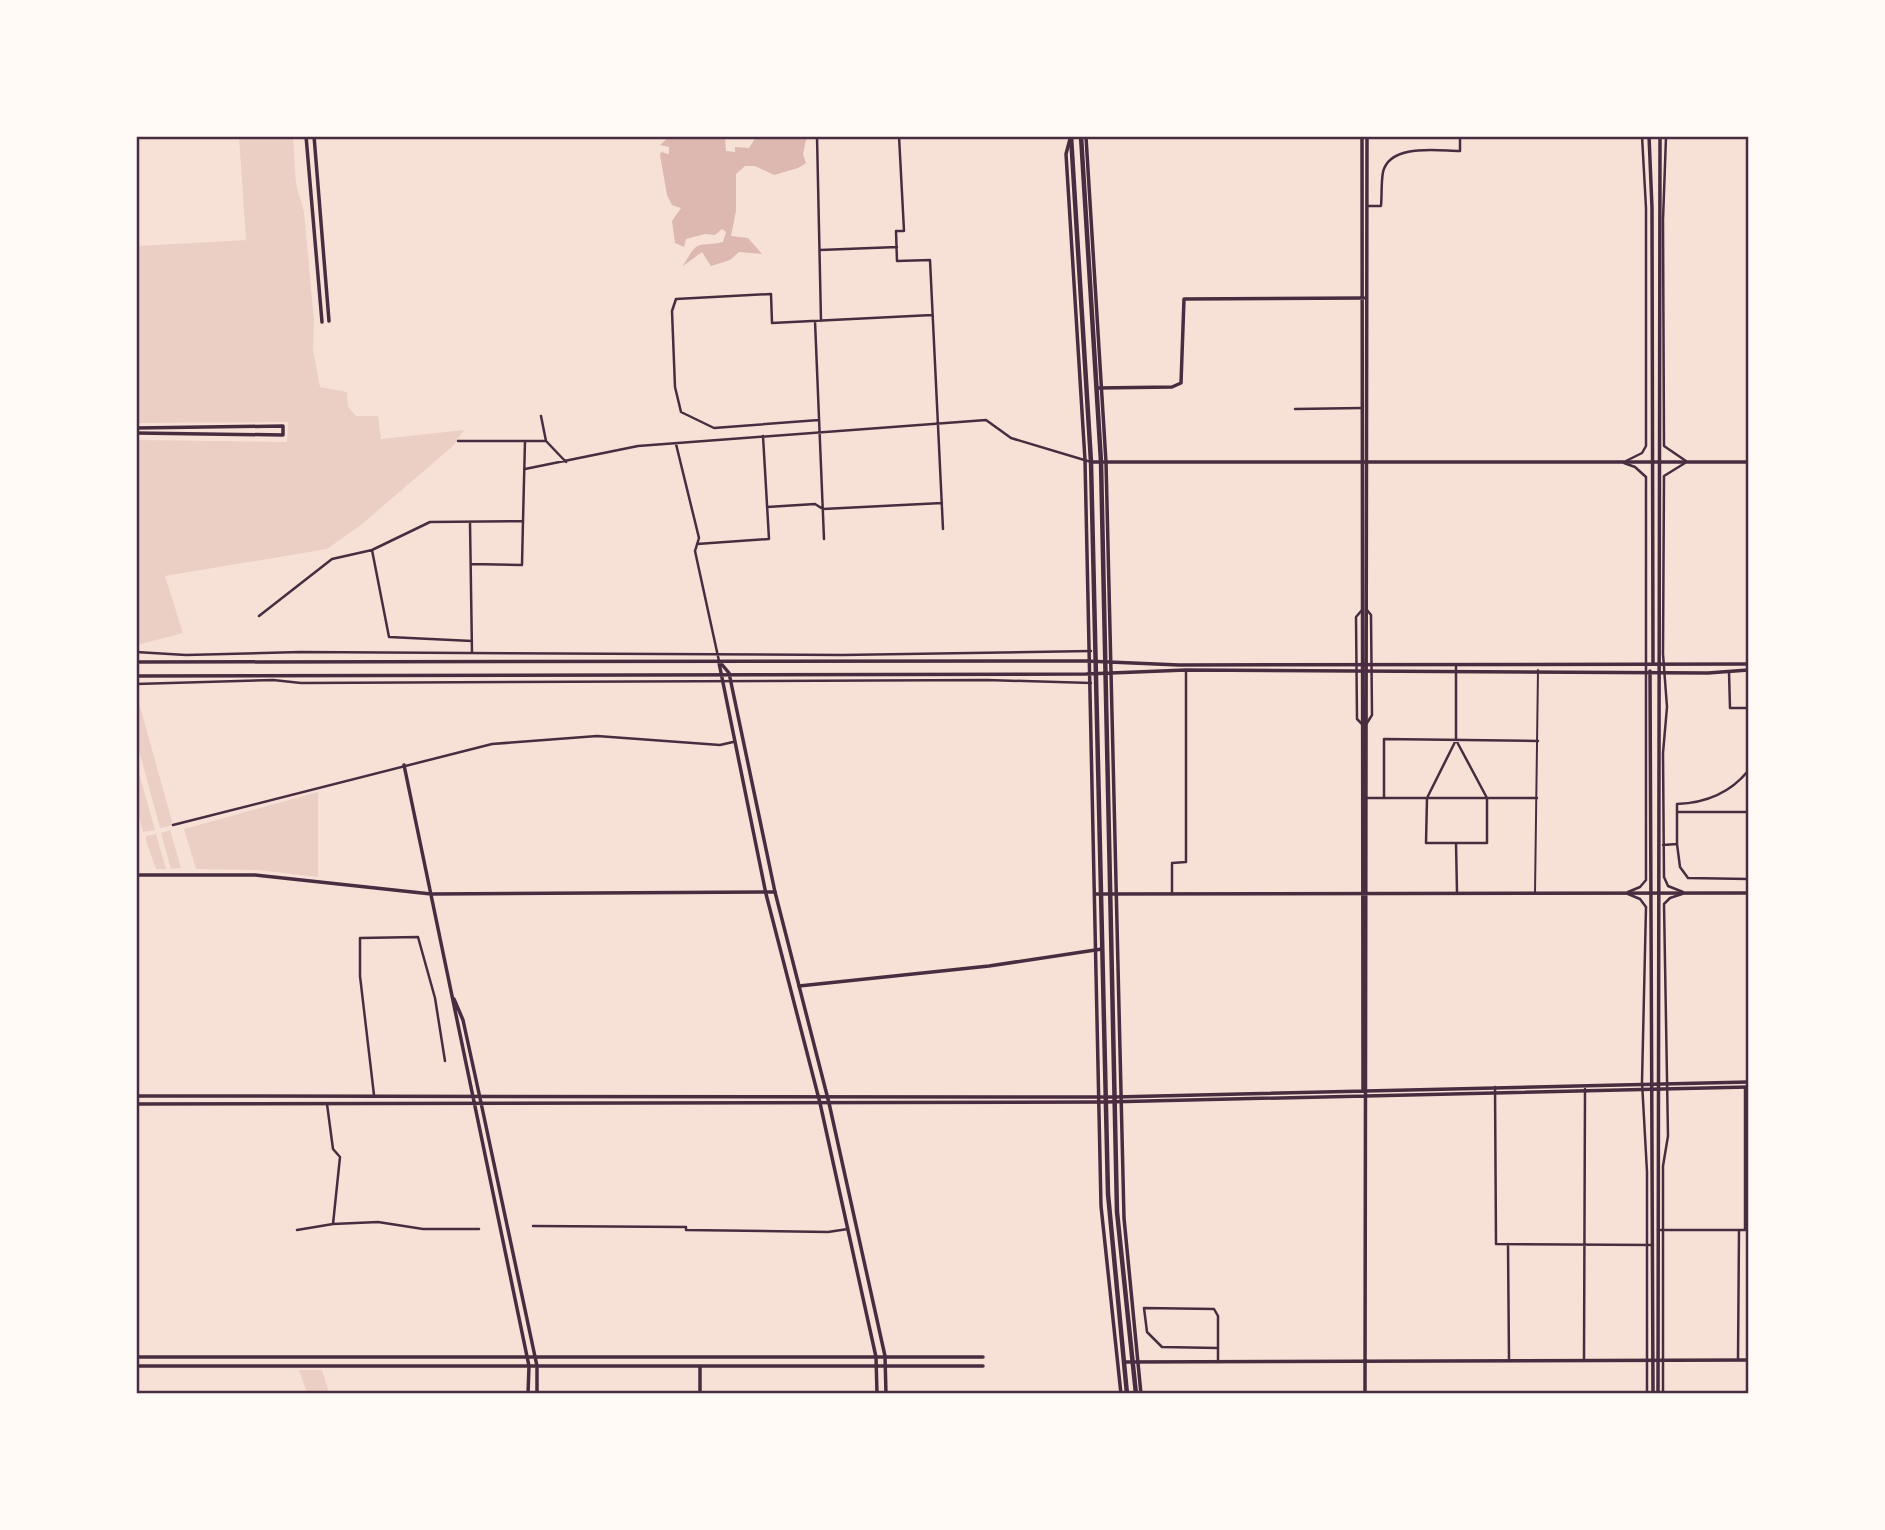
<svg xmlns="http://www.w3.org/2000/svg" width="1885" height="1530" font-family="'DejaVu Sans',sans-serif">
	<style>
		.green { fill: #ebcfc5 }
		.water { fill: #dcb8b0 }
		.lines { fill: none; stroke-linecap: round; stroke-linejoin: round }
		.pedestrian { stroke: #4a2c40; stroke-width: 2 }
		.minor { stroke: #4a2c40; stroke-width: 2.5 }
		.tertiary { stroke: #4a2c40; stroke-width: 3.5 }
		.secondary { stroke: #4a2c40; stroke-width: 3.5 }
		.primary { stroke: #4a2c40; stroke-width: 4.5 }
		.neatline { fill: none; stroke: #4a2c40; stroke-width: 2.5 }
	</style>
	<rect width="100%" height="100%" fill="#f7e1d7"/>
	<path class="green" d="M 239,137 L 293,137 L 296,184 L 304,212 L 314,321 L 313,349 L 320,387 L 347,392 L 348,407 L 356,416 L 378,416 L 381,439 L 464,430 L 453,446 L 362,524 L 327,549 L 165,576 L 183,633 L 137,645 L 137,440 L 287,442 L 288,422 L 137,423 L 137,246 L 246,240 Z
		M 136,692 L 173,825 L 160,828 L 137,743 Z
		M 137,766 L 155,830 L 143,832 L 137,807 Z
		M 318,792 L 318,877 L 258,870 L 196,869 L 184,829 Z
		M 170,830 L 181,868 L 180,868 L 171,869 L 161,833 Z
		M 156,834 L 166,869 L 156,869 L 146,841 L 146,836 Z
		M 299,1370 L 322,1370 L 329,1393 L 307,1393 Z"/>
	<path class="water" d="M 669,137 L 725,137 L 726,151 L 735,152 L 735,147 L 749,148 L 756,137 L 812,137 L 806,140 L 803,154 L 806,163 L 798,168 L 774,175 L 755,166 L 745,166 L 736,174 L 736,211 L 731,236 L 748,238 L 762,254 L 739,252 L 730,260 L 711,266 L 702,252 L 683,266 C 699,237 697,248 723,242 L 726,232 L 722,229 L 715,235 L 705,234 L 686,239 L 684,247 L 675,243 L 672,221 L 681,208 L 672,205 L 667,195 L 660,155 L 661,152 L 669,154 L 669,147 L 660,145 Z"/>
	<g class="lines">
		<path class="pedestrian" d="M 1535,893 L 1538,670"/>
		<path class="minor" d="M 817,136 L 821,321
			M 899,136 L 904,231 L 896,231 L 897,261 L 930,260 L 943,529
			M 1666,137 L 1663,220 L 1664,446 L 1686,461
			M 1367,206 L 1381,206 C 1382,195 1381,183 1383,172 C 1390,143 1438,151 1460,151 L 1460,137
			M 820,250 L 897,247
			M 815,321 L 824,539
			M 1295,409 L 1362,408
			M 541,416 L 546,441 L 566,462
			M 819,420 L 714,428 L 681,412 L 675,387 L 672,311 L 676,299 L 771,294 L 772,323 L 932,315
			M 458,441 L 546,441
			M 676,444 L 699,538 L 695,551 L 719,661
			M 1626,461 L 1642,453 L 1646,446 L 1646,208 L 1642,136
			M 1624,463 L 1635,467 L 1646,477 C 1645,612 1645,746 1646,880 L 1640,887 L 1628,892
			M 525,469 L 638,446 L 986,420 L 1011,438 L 1091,462
			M 767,507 L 815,504 L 823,509 L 942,503
			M 470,523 L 472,653
			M 697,544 L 769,539 L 763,436
			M 372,550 L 389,637 L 472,641
			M 471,564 L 522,565 L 523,521
			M 259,616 L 332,559 L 372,550 L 430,522 L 523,521 L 525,441
			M 136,652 L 186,655 L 300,652 L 842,655 L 1091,651
			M 1729,672 L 1730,708 L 1748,708
			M 136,684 L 273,680 L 301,683 L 987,680 L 1091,683
			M 1367,723 L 1372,715 L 1371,615 L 1367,610
			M 1362,724 L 1357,719 L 1356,617 L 1362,610
			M 1456,740 L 1427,798 L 1426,843 L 1487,843 L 1487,798 L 1456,740 L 1456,665
			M 1365,798 L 1537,798
			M 1384,798 L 1384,739 L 1538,741
			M 1677,812 L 1748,812
			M 173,825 L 492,744 L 597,736 L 720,745 L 733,742
			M 1456,843 L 1457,892
			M 1677,844 L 1680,867 L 1688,878 L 1748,879
			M 1663,845 L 1677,844 L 1677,804 C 1705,803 1730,793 1748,771
			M 1683,892 L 1668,886 L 1664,877 L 1663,753 L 1667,707 L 1663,654 L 1664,476 L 1685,463
			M 1172,894 L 1172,863 L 1186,862 L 1186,670
			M 1628,894 L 1640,899 L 1646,907 L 1642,1082 L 1647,1172 L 1647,1394
			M 1495,1087 L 1496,1244 L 1653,1245
			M 1745,1087 L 1745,1230
			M 374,1095 L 360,976 L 360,938 L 418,937 L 435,998 L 445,1061
			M 327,1104 L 333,1149 L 340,1157 L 333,1224
			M 533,1226 L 686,1227 L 686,1230 L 828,1232 L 848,1229
			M 297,1230 L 333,1224 L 378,1222 L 423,1229 L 479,1229
			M 1658,1230 L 1748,1230
			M 1508,1244 L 1509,1359
			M 1218,1348 L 1162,1347 L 1147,1332 L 1144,1308 L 1214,1309 L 1218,1316 L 1218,1362
			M 1584,1360 L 1585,1089
			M 1738,1360 L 1739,1230
			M 1663,1394 L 1663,1166 L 1668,1136 L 1664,904 L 1670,898 L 1682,894"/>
		<path class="tertiary" d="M 306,136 L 322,322
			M 314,136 L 329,321
			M 1362,136 L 1363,1090
			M 1567,136 L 1748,137
			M 1071,137 L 1489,136
			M 1097,388 L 1172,387 L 1181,383 L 1184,299 L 1364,298
			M 136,428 L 283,426 L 283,435 L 136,433
			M 1091,462 L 1748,462
			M 404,765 L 529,1366 L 528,1394
			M 136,875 L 255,875 L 431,894 L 775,892
			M 1095,894 L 1748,893
			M 799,986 L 989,966 L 1102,949
			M 454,999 L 463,1020 L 480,1098 L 537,1366 L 537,1394
			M 136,1096 L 1115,1097 L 1748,1082
			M 136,1104 L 1106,1102 L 1748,1087
			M 136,1357 L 983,1357
			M 1124,1362 L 1748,1360
			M 136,1366 L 983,1366
			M 700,1394 L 700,1366
			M 1365,1394 L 1367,136"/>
		<path class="secondary" d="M 1649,136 L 1652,208 L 1653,664
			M 1086,137 L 1106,462 L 1124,1218 L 1141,1394
			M 1070,139 L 1066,154 L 1085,460 L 1101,1206 L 1121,1394
			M 719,661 L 729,673 L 775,892 L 829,1103 L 885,1356 L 886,1394
			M 136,662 L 1086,661 L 1179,665 L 1748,664
			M 719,663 L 766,894 L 820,1103 L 876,1357 L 877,1394
			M 1650,671 L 1653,1394
			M 136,676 L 1086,674 L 1186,670 L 1708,673 L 1748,670
			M 1658,1394 L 1660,136"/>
		<path class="primary" d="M 1071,136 L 1091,462 L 1108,1194 L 1127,1394
			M 1081,136 L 1101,462 L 1117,1212 L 1136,1394"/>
	</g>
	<rect width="1885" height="1530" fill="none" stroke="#fffaf5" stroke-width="276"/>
	<rect x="138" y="138" width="1609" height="1254" class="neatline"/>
</svg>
